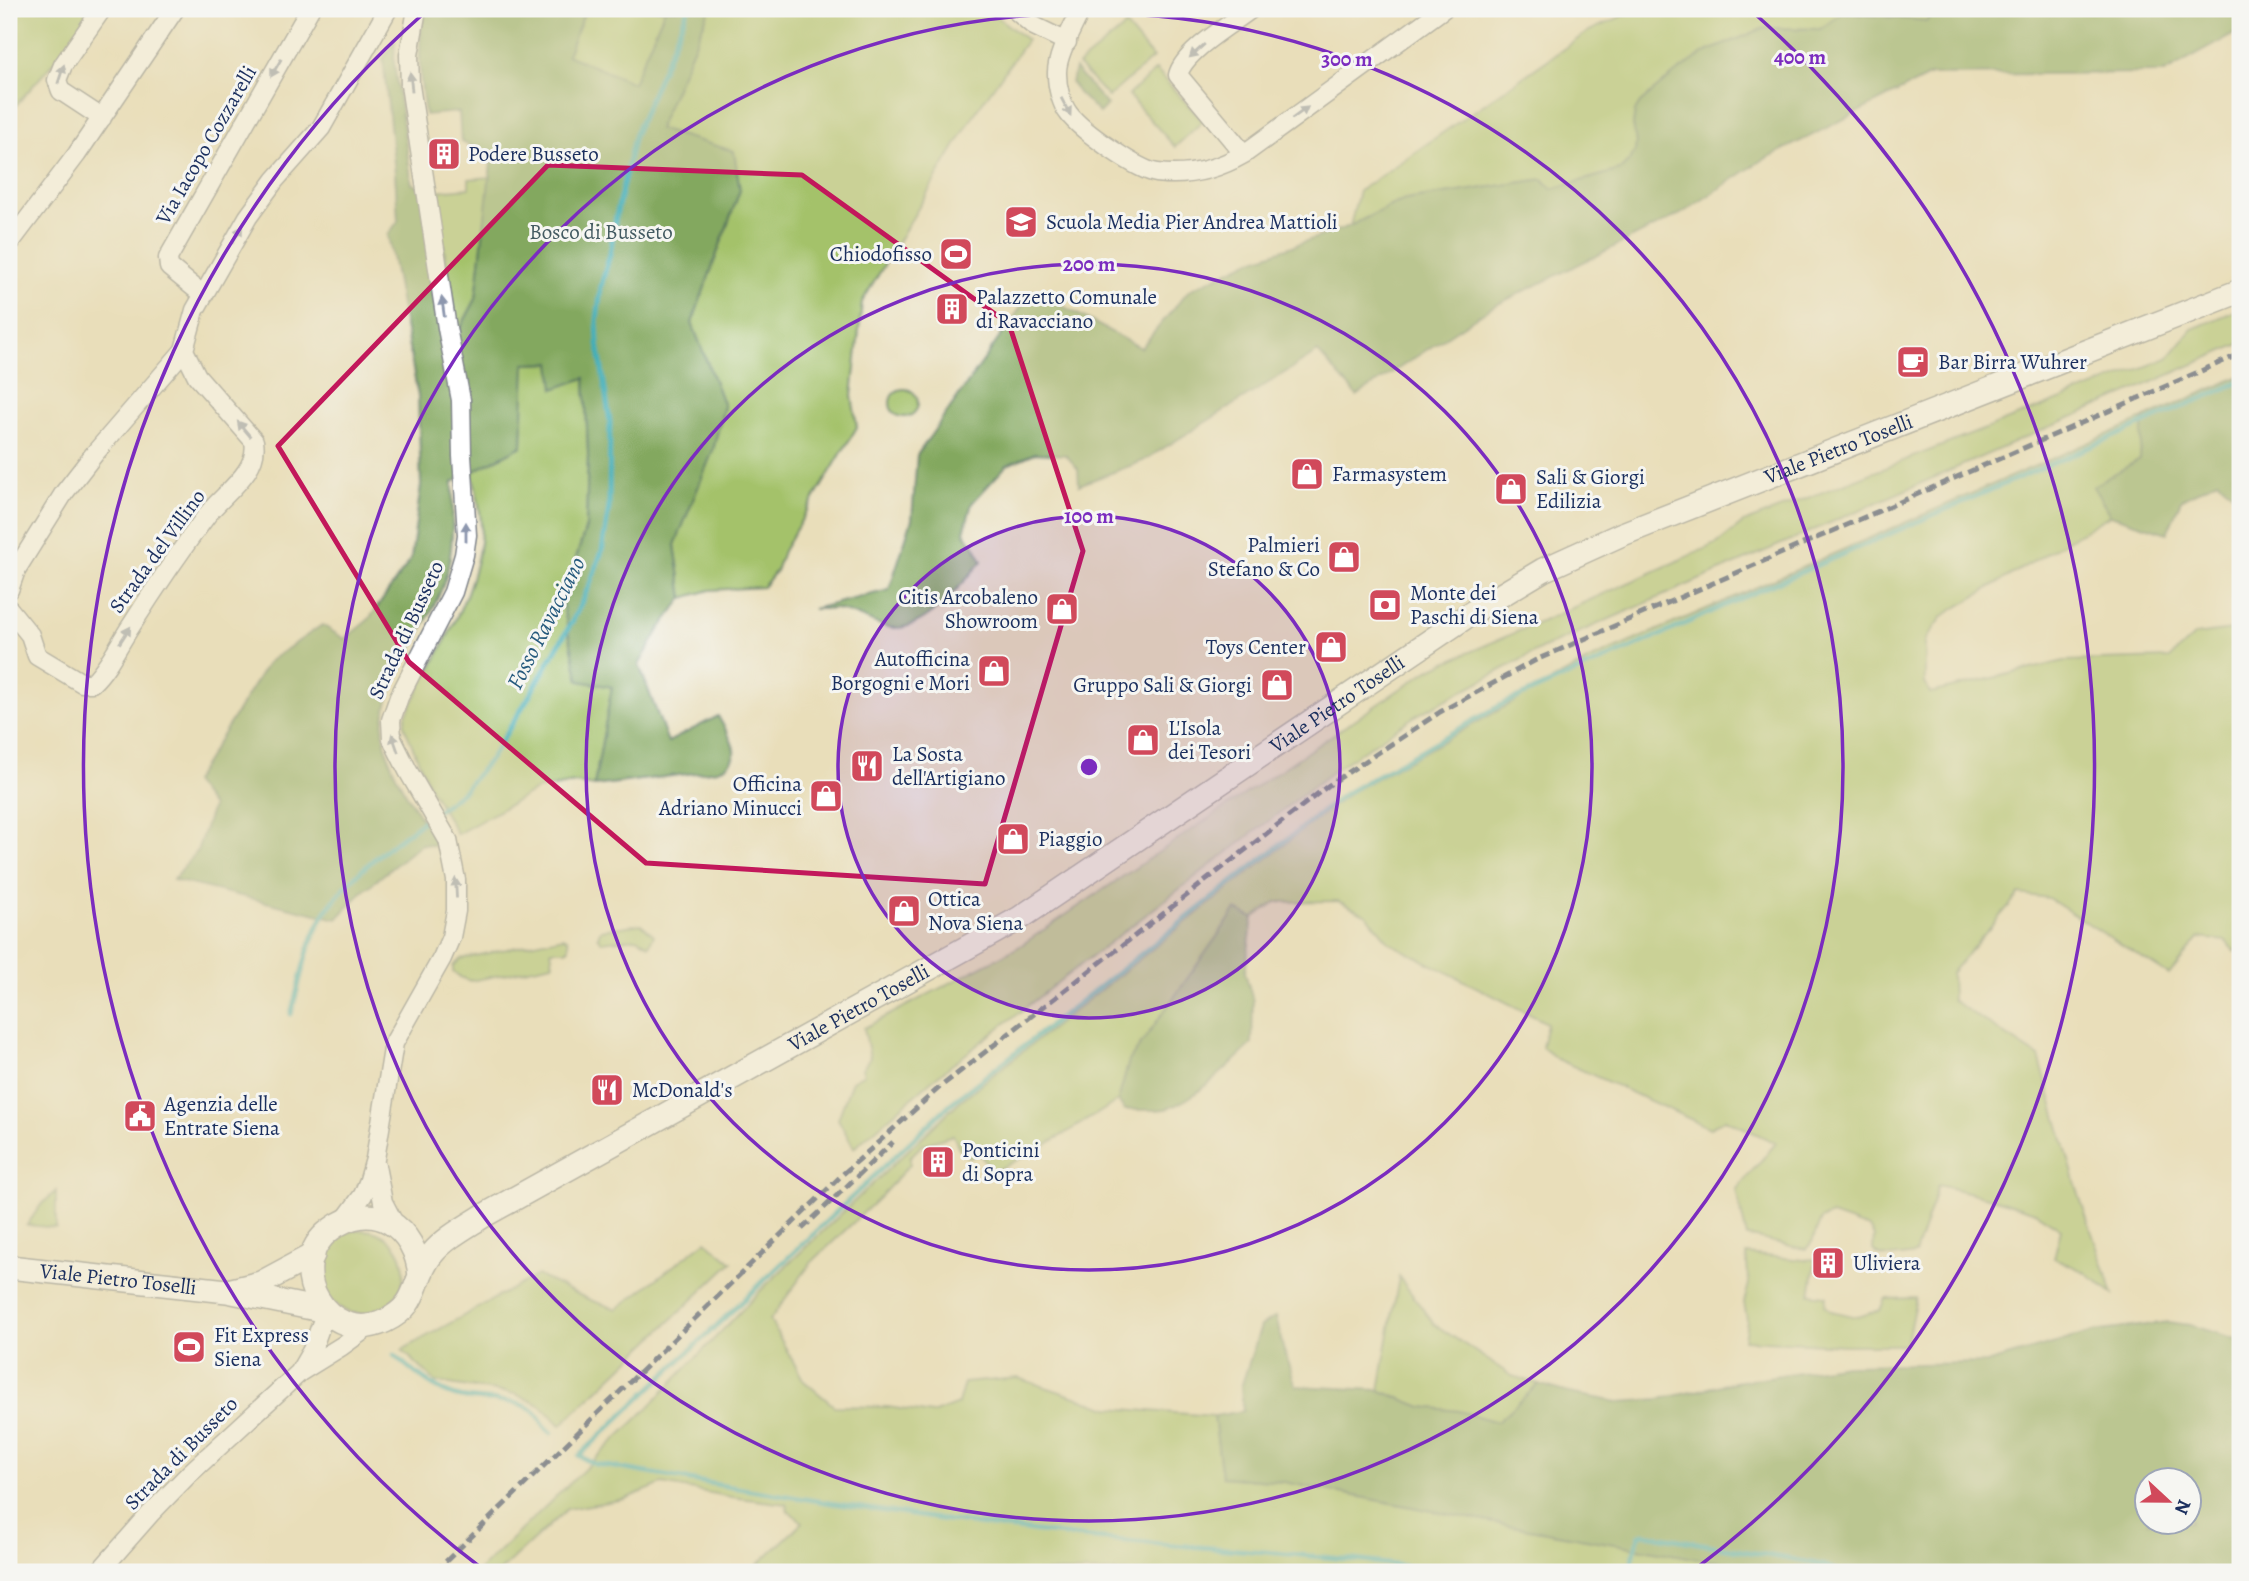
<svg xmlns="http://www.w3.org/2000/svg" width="2249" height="1581" font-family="Alegreya,serif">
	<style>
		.green { fill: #a4c26a; stroke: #607864; stroke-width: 2 }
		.forest { fill: #83a85e; stroke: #4f6c5e; stroke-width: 2; fill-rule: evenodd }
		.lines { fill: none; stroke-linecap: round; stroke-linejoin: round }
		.stream { stroke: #3aabb6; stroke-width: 5 }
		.minor-casing { stroke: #82868c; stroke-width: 21 }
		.major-casing { stroke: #82868c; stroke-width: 26 }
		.minor { stroke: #fff; stroke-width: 18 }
		.major { stroke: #fff; stroke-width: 23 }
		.rail { stroke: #1b2f5e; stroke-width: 5; stroke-dasharray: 10 5; stroke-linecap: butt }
		.oneway { fill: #8d97ae }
		.marked { fill: none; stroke: #c2185b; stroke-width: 5; stroke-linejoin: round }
		.ring { fill: none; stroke: #7b2cbf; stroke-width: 3.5 }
		.labels { text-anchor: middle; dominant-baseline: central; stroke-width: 6; stroke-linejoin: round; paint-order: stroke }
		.street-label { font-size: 21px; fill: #1b2f5e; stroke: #f6f6f2 }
		.poi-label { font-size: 21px; fill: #1b2f5e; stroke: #f6f6f2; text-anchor: start }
		.park-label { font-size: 21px; fill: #445b62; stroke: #f6f6f2 }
		.water-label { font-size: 23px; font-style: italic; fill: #265a7d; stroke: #f6f6f2 }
		.centre { fill: #7b2cbf; stroke: #f6f6f2; stroke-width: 3.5 }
		.ring-label { font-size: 21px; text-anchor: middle; font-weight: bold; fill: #7b2cbf; stroke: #f6f6f2; stroke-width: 6; stroke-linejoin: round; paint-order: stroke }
	</style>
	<rect width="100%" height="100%" fill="#f6f6f2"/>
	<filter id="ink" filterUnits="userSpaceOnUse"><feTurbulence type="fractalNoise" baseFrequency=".0143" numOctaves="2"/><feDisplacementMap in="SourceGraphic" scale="14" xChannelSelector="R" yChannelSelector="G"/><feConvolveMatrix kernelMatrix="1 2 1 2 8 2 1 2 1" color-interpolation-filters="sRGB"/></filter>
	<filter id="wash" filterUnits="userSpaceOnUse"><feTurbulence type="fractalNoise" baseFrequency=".00686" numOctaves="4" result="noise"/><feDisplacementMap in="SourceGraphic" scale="28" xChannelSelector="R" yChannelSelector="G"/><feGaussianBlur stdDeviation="1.57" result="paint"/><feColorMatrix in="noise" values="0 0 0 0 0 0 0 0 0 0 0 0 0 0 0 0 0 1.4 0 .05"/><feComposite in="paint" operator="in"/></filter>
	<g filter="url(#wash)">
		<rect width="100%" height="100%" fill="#e9deba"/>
		<path class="green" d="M 9,9 L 90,9 L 62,53 L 9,113 Z
			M 586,9 L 665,9 L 633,84 L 566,55 Z
			M 710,9 L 987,9 L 1027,40 L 977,110 L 862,302 L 852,396 L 857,427 L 783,551 L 776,571 L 763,587 L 710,590 L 683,598 L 675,545 L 713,450 L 724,406 L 692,323 L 740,190 L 657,130 Z
			M 1638,9 L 1934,9 L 1927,21 L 1843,13 L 1820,29 L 1764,28 L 1704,53 L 1633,124 L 1636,143 L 1635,151 L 1630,160 L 1620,170 L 1552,189 L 1543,179 L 1405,200 L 1390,206 L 1350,226 L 1359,191 L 1589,31 Z
			M 1126,26 L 1153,58 L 1108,97 L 1078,65 Z
			M 1156,70 L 1203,121 L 1175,147 L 1128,95 Z
			M 490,177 L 476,299 L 457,334 L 435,191 L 469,188 L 469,179 Z
			M 2240,309 L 2240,344 L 1543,648 L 1415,716 L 1340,766 L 1066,976 L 930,1082 L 854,1148 L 838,1119 L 852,1081 L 864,1074 L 862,1069 L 870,1058 L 864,1028 L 1017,948 L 1430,669 L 1545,620 L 1718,543 L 1743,523 L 2168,358 L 2192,329 Z
			M 552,363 L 585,378 L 588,454 L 586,527 L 562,602 L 612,687 L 594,786 L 575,783 L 536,790 L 457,834 L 430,788 L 404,726 L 406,715 C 434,659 481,589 481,526 C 481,508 476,490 472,472 L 522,446 L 524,364 Z
			M890 403a14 14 0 1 1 28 0a14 14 0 1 1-28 0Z
			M 2143,419 L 2140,459 L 2093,486 L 2110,515 L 1943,616 L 1925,641 L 1925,683 L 1930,693 L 2064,661 L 2170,658 L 2195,635 L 2240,629 L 2240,947 L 2235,952 L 2226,941 L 2199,938 L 2169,975 L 2048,898 L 2019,894 L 1951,973 L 1952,1000 L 2039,1057 L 2080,1198 L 2113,1294 L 2085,1272 L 2054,1258 L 2061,1229 L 2035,1212 L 1992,1198 L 1938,1185 L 1915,1254 C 1900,1256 1883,1261 1873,1250 L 1874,1236 L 1869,1228 L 1832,1215 L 1821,1219 L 1812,1242 L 1806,1249 C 1785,1246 1767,1239 1747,1237 L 1736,1190 L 1776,1143 L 1725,1119 L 1710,1128 L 1557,1059 L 1542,1047 L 1547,1023 L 1397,947 L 1389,942 L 1367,915 L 1338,901 L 1276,902 L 1253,918 L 1236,910 L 1129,1061 L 1118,1101 L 1039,1149 L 993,1172 L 979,1153 L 970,1158 L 960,1150 L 953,1135 L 922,1145 L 910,1157 L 910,1164 L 882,1195 L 811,1263 L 770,1320 L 804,1381 L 834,1406 L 888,1407 L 932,1414 L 958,1404 L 964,1383 L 1018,1378 L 1109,1408 L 1214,1416 L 1222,1477 L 1284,1482 L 1489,1522 L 1711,1561 L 1804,1572 L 750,1572 L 803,1522 L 788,1511 L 786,1504 L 731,1497 L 662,1484 L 625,1499 L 567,1509 L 499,1572 L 477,1572 L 639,1417 L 762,1289 L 960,1101 L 1350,793 L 1589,660 Z
			M 641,924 L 654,935 L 649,945 L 637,938 L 602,942 L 598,936 L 601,930 Z
			M 563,937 L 568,939 L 569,948 L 566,950 L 551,950 L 553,964 L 471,981 L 460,977 L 453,971 L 453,966 L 461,959 Z
			M 56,1191 L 56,1228 L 27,1225 L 41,1205 Z
			M320 1272a42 42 0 1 1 84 0a42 42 0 1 1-84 0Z
			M 706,1241 L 732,1262 L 561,1425 L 540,1405 L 516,1394 L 436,1382 L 402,1350 L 537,1275 L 590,1300 L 617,1309 Z
			M 1746,1254 L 1803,1260 L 1816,1259 L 1810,1294 L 1826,1296 L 1825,1305 L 1831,1311 L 1857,1317 L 1880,1310 L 1885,1299 L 1916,1298 L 1906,1345 L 1845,1345 L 1744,1340 L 1747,1320 L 1744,1302 L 1749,1284 Z
			M 1399,1277 L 1434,1324 L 1512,1376 L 1539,1384 L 1498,1422 L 1459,1411 L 1422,1407 L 1379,1390 Z"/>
		<path class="forest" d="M 425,9 L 586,9 L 567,55 L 633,83 L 665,9 L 710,9 L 658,129 L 734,151 L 740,190 L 692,323 L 724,406 L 713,450 L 675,545 L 683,598 L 659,630 L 639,665 L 668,742 L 718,716 C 729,737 748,758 718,770 L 594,786 L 612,687 L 579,681 L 562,602 L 586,527 L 588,454 L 585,378 L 554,389 L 551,363 L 525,364 L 522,446 L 453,482 C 452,517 455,555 442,588 C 425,632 378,690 384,736 C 389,777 419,811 438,846 L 421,844 L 362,892 L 337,919 L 173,880 L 197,851 L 212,807 L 193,782 L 268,662 L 322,625 L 345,639 L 369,619 L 411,559 L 421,485 L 418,396 L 388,235 L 398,221 L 395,173 L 383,59 L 395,39 L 394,63 L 412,184 L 435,191 L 458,333 L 476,299 L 492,154 L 461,142 L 459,112 L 425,115 C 420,78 416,45 425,9 Z
			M 1934,9 L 2240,9 L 2240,31 L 2164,73 L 1931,75 L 1759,162 L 1681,214 L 1490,308 L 1357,396 L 1318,352 L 1143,461 L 1079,485 L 1078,469 L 1066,455 L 1035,453 L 1007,465 L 972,503 L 964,532 L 976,548 L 982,561 C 962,584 922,636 887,627 C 870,622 853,612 835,609 C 828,609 820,609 813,609 L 889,590 L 912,519 L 917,455 L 1033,290 L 1141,348 L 1189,290 L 1249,261 L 1350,226 L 1390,206 L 1405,200 L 1543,179 L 1552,189 L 1620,170 L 1630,160 L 1635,151 L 1636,143 L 1633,124 L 1635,111 L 1640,103 L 1674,74 L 1704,53 L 1764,28 L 1820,29 L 1843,13 L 1927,21 Z
			M 1075,69 L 1107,105 L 1099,113 L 1078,93 L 1071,82 Z
			M 2240,376 L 2240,500 L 2218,480 L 2181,500 L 2167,533 L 2110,515 L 2093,486 L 2140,459 L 2143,419 Z
			M 1236,910 L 1253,918 L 1245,972 L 1253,1001 L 1252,1044 C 1229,1065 1199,1097 1169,1108 C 1157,1112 1139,1109 1125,1110 L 1118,1101 L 1129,1061 Z
			M 1276,1317 L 1283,1348 L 1296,1386 L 1379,1390 L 1422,1407 L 1459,1411 L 1497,1422 L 1539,1384 L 1569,1393 L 1618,1402 L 1660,1399 L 1735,1382 L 1846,1365 L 1986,1363 L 2093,1332 L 2168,1322 L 2190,1325 L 2240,1340 L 2240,1572 L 1804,1572 L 1711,1561 L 1489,1522 L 1284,1482 L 1222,1477 L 1214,1416 L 1243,1411 L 1241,1387 L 1261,1326 ZM 2148,1480 L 2190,1480 L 2190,1522 L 2148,1522 Z"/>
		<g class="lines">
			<path class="stream" d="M 291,1014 C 301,979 307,937 329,907 C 361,861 419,826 463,791 L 491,758 L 527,700 L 573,620 L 590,584 L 602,551 L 609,508 L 610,422 L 598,343 L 597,321 L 601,286 L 610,254 L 616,216 L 634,136 L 688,9
				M 394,1355 C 413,1371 432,1389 456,1396 C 480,1403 515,1396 535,1412 C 541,1418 543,1427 551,1433
				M 1444,1572 C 1315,1551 1184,1549 1055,1534 C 901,1516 748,1490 595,1464 L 579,1456 L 950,1104 L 1346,793 L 1501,705 L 1672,630 L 1723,606 L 2240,382
				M 1629,1572 C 1634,1560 1634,1547 1640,1535 L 1645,1534 L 1812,1563 L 1826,1566 L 1839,1572"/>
		</g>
	</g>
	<g filter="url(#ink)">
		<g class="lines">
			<defs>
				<path id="minor" d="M 1014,9 L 1034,26 L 1067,42
					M 1081,9 C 1074,26 1056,55 1057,74 C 1057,86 1061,104 1069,114 C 1082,131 1137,170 1157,173 C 1188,177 1218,169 1244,154 L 1443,9
					M 102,118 L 61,91 L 57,80 L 63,65 L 102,9
					M 1244,154 L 1178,75 C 1184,51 1232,24 1251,9
					M 9,244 L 77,154 L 175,9
					M 202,294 L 169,267 L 168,258 L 310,9
					M 9,590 L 16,570 L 64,493 L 95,453 L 184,350 L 195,310 L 248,217 L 275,180 L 321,128 L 388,9
					M 9,609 L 30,635 L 37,656 L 82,683 L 92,683 C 108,668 119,644 131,626 C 155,588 180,551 207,515 C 223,494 260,471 254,441 L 197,376 L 184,350
					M 376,1166 L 383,1202 L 395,1225
					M 344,1221 L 363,1195 L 369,1180 L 375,1159 L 394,1043 L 442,958 L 451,937 L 456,911 L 456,880 L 448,840 L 408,771 L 392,739 L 391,720 L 399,697 L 453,592 L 464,555 L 467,535 L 462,456 L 461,400 L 447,328 L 410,85 L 409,55 L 417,9
					M 301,1369 L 312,1350 L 326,1311
					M 99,1572 L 150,1514 L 189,1474 L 300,1372 L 342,1346 L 371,1325"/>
				<g id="major">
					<path id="s1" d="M 9,1267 L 227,1291 L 326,1311"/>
					<path id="s2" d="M 420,1276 C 416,1227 373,1197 330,1230 C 282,1266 327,1348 385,1321 C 421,1304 411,1280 432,1254 C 445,1238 466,1227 483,1216 L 1020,918 L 1476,610 L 1543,570 L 1620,535 L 2240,291"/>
					<path d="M 232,1290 L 261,1283 L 313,1255"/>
				</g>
			</defs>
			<use href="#minor" class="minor-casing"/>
			<use href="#major" class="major-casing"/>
			<use href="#minor" class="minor"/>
			<use href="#major" class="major"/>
			<path class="rail" d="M 802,1229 L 893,1142
				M 435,1572 L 843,1174 L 940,1087 L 1329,785 L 1440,712 L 1536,660 L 2240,354"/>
		</g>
		<defs><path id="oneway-solid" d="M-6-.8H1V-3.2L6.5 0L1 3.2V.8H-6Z" transform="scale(1.75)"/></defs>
		<g class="oneway">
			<use href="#oneway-solid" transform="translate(1197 51) rotate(138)"/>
			<use href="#oneway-solid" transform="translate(276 68) rotate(120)"/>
			<use href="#oneway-solid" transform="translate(61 74) rotate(-72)"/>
			<use href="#oneway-solid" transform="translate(411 82) rotate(-96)"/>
			<use href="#oneway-solid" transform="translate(1066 107) rotate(62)"/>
			<use href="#oneway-solid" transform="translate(1300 113) rotate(-36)"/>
			<use href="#oneway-solid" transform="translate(237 235) rotate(-59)"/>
			<use href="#oneway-solid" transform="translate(443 307) rotate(-98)"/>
			<use href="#oneway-solid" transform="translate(244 429) rotate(-130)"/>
			<use href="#oneway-solid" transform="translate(466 532) rotate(-90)"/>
			<use href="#oneway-solid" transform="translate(125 635) rotate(-57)"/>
			<use href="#oneway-solid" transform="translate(395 743) rotate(-109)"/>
			<use href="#oneway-solid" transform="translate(456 888) rotate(-93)"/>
		</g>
	</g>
	<path d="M0 0H2249V1581H0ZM 548,165 L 802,175 L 1009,324 L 1083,551 L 985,884 L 646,863 L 409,662 L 278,446 Z" fill="#e9deba" fill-opacity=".55" fill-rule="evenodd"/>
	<path class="marked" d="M 548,165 L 802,175 L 1009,324 L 1083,551 L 985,884 L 646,863 L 409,662 L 278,446 Z"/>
	<circle cx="1089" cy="767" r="251" fill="#7b2cbf" fill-opacity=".12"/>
	<g class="ring">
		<circle cx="1089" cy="767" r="251"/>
		<circle cx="1089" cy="767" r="503"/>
		<circle cx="1089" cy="767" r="754"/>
		<path d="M484 1570A1005 1005 0 0 1 423 14M1755 14A1005 1005 0 0 1 1694 1570"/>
	</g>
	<defs>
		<symbol id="building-square" viewBox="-11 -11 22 22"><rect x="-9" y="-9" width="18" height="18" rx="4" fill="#d1495b" stroke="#f6f6f2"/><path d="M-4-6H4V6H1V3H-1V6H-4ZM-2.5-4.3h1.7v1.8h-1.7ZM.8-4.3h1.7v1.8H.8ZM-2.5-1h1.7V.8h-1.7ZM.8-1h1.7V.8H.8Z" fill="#fff"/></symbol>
		<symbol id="school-square" viewBox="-11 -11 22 22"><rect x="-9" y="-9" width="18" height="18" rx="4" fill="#d1495b" stroke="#f6f6f2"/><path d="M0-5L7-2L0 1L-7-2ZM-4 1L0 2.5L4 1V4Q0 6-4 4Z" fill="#fff"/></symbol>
		<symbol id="stadium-square" viewBox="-11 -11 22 22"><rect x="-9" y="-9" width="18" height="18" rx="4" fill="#d1495b" stroke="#f6f6f2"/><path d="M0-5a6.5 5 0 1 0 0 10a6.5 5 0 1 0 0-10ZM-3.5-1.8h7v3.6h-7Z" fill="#fff"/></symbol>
		<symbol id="cafe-square" viewBox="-11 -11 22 22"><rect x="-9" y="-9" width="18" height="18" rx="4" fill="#d1495b" stroke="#f6f6f2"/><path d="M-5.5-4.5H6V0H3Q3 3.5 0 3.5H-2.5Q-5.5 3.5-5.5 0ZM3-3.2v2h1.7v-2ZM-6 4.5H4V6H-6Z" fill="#fff"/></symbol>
		<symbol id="shop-square" viewBox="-11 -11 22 22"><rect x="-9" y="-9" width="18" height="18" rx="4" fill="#d1495b" stroke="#f6f6f2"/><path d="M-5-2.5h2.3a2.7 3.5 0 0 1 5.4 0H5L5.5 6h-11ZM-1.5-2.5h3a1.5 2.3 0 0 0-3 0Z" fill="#fff"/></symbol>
		<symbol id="bank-square" viewBox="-11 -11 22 22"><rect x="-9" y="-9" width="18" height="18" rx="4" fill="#d1495b" stroke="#f6f6f2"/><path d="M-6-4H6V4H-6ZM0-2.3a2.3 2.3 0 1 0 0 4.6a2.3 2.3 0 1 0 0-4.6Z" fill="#fff"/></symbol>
		<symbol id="restaurant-square" viewBox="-11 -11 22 22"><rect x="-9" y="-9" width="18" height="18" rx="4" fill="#d1495b" stroke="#f6f6f2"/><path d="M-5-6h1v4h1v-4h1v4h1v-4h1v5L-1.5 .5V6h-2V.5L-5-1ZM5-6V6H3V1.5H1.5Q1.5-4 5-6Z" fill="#fff"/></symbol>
		<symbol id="civic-square" viewBox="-11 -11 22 22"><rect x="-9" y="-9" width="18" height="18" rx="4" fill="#d1495b" stroke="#f6f6f2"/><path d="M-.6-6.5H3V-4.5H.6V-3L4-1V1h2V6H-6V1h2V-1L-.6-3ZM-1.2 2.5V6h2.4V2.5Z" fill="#fff"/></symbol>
	</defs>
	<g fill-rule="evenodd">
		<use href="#building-square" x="425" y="135" width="38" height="38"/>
		<use href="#school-square" x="1002" y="203" width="38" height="38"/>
		<use href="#stadium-square" x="937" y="235" width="38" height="38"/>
		<use href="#building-square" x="933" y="290" width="38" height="38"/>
		<use href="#cafe-square" x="1894" y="343" width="38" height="38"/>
		<use href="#shop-square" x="1288" y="455" width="38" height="38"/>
		<use href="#shop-square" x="1492" y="470" width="38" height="38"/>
		<use href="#shop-square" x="1325" y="538" width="38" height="38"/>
		<use href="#bank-square" x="1366" y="586" width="38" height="38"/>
		<use href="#shop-square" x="1043" y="590" width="38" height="38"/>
		<use href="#shop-square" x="1312" y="628" width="38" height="38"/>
		<use href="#shop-square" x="975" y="652" width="38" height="38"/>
		<use href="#shop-square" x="1258" y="666" width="38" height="38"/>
		<use href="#shop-square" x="1124" y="721" width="38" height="38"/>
		<use href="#restaurant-square" x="848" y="747" width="38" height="38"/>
		<use href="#shop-square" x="807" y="777" width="38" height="38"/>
		<use href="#shop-square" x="994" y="820" width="38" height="38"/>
		<use href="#shop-square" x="885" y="892" width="38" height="38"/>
		<use href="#restaurant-square" x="588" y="1071" width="38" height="38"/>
		<use href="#civic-square" x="121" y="1097" width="38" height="38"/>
		<use href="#building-square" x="919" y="1143" width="38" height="38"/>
		<use href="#building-square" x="1809" y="1244" width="38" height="38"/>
		<use href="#stadium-square" x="170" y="1328" width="38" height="38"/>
	</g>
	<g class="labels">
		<g class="street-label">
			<text transform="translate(206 145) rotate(-60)">Via Iacopo Cozzarelli</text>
			<text stroke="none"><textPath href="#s2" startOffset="1993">Viale Pietro Toselli</textPath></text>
			<text transform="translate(157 551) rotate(-54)">Strada del Villino</text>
			<text transform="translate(406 630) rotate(-65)">Strada di Busseto</text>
			<text stroke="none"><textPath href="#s2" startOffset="1428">Viale Pietro Toselli</textPath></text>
			<text stroke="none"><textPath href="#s2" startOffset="861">Viale Pietro Toselli</textPath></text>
			<text stroke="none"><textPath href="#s1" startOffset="110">Viale Pietro Toselli</textPath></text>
			<text transform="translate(181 1453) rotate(-45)">Strada di Busseto</text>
		</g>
		<g class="poi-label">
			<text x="468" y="154">Podere Busseto</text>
			<text x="1046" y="222">Scuola Media Pier Andrea Mattioli</text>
			<text x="932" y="254" text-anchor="end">Chiodofisso</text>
			<text x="976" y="297">Palazzetto Comunale<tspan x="976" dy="24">di Ravacciano</tspan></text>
			<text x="1938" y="362">Bar Birra Wuhrer</text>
			<text x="1332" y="474">Farmasystem</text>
			<text x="1536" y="477">Sali &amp; Giorgi<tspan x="1536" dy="24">Edilizia</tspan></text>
			<text x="1320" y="545" text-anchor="end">Palmieri<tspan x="1320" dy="24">Stefano &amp; Co</tspan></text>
			<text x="1410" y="593">Monte dei<tspan x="1410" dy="24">Paschi di Siena</tspan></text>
			<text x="1038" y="597" text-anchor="end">Citis Arcobaleno<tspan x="1038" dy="24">Showroom</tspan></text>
			<text x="1306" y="647" text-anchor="end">Toys Center</text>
			<text x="970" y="659" text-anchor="end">Autofficina<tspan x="970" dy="24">Borgogni e Mori</tspan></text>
			<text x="1252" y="685" text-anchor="end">Gruppo Sali &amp; Giorgi</text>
			<text x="1168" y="728">L'Isola<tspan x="1168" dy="24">dei Tesori</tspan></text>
			<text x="892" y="754">La Sosta<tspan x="892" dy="24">dell'Artigiano</tspan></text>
			<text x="802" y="784" text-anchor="end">Officina<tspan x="802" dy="24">Adriano Minucci</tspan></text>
			<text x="1038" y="839">Piaggio</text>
			<text x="928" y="899">Ottica<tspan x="928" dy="24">Nova Siena</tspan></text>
			<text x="632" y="1090">McDonald's</text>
			<text x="164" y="1104">Agenzia delle<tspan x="164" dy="24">Entrate Siena</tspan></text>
			<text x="962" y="1150">Ponticini<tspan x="962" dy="24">di Sopra</tspan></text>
			<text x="1853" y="1263">Uliviera</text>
			<text x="214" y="1335">Fit Express<tspan x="214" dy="24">Siena</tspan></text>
		</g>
		<g class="park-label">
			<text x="601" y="232">Bosco di Busseto</text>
		</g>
		<g class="water-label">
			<text transform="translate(546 623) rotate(-63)">Fosso Ravacciano</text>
		</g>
	</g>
	<circle cx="1089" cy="767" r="10" class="centre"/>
	<g class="ring-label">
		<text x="1800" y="64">400 m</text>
		<text x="1347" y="66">300 m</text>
		<text x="1089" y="271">200 m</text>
		<text x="1089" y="523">100 m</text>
	</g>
	<rect width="2249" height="1581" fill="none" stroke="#f6f6f2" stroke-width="35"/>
	<g transform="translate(2168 1501) rotate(112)"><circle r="33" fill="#f6f6f2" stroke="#9ea6b7" stroke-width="2"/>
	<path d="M0-5L12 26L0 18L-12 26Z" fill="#d1495b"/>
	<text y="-10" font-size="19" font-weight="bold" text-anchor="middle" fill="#1b2f5e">N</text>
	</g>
</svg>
